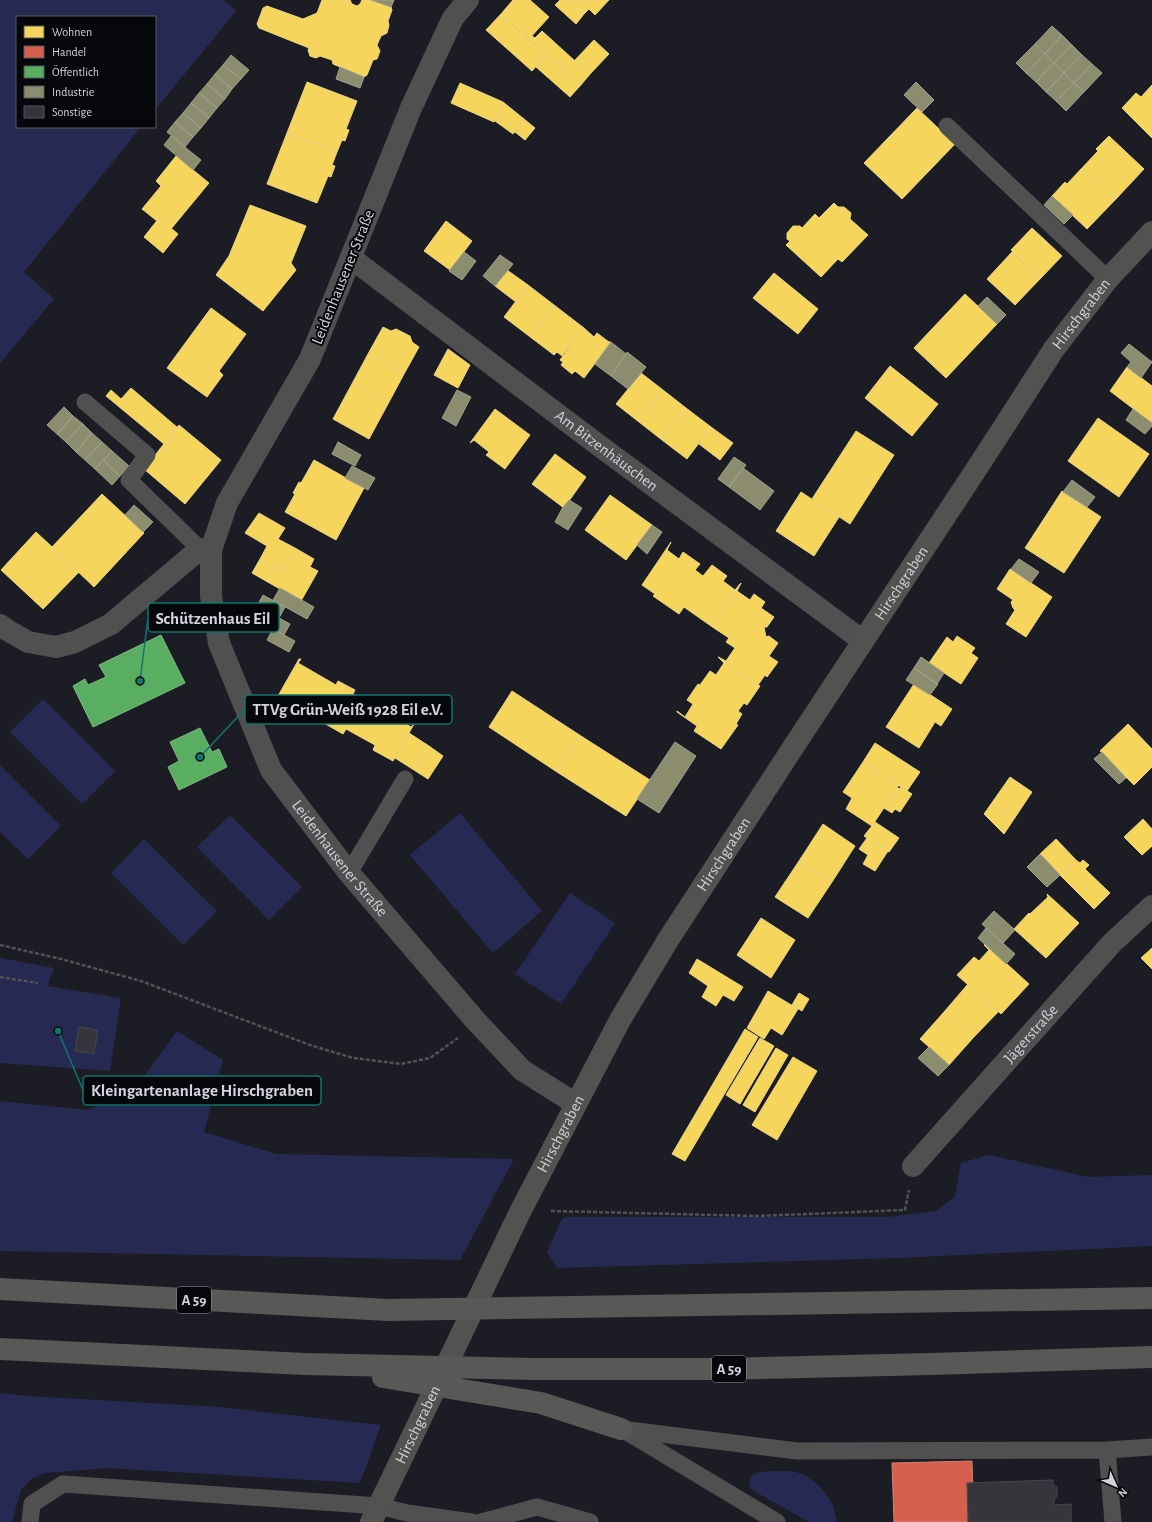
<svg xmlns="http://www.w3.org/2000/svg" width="1152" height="1522" font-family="'Alegreya Sans',sans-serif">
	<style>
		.green { fill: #262a53 }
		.homes { fill: #f6d55c; stroke: #ebd482 }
		.shops { fill: #d6604d; stroke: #d48277 }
		.public { fill: #5aae61; stroke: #7eb985 }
		.industry { fill: #8c8c6e; stroke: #a1a18e }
		.building { fill: #34363b; stroke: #46474c }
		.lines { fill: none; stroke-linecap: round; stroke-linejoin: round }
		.path { stroke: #535354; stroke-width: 2.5; stroke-dasharray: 4 2; stroke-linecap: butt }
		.lane { stroke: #515051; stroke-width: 17 }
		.street { stroke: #515051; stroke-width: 22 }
		.secondary { stroke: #535251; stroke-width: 22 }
		.highway { stroke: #585856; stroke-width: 22 }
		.labels { text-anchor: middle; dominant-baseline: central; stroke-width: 4; stroke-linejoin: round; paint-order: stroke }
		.shield { fill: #06070b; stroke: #94959c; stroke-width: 1 }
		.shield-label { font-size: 15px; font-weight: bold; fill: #d1d2da }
		.street-label { font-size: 16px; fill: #d1d2da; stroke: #06070b }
		.leader { fill: none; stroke: #0f766e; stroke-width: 1.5 }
		.callout-dot { fill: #0f766e; stroke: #06070b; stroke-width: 1.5 }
		.callout { fill: #06070b; stroke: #0f766e; stroke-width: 1.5 }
		.callout-label { font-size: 17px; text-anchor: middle; font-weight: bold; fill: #d1d2da }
	</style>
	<rect width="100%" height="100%" fill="#1c1d24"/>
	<path class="green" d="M 0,0 L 224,0 L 236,11 L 155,110 L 155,17 L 17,17 L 17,127 L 141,127 L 24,272 L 54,299 L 0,363 Z
		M 43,699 L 115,771 L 82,804 L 10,732 Z
		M 0,765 L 61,826 L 28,859 L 0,832 Z
		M 460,813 L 542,911 L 493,953 L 410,855 Z
		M 230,815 L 302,887 L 269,920 L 197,847 Z
		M 144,839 L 217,911 L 183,945 L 111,873 Z
		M 570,893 L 615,923 L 561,1004 L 515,974 Z
		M 0,958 L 54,968 L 47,986 L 121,998 L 110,1071 L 0,1063 Z
		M 177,1031 L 223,1060 L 204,1132 L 276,1154 L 514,1159 L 460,1260 L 0,1251 L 0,1101 L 88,1110 L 134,1090 Z
		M 989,1155 L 1088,1177 L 1152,1175 L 1152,1246 L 897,1258 L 557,1268 L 547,1252 L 562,1219 L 567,1217 L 887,1217 L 936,1211 L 955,1196 L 961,1163 Z
		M 0,1393 L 28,1396 L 219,1407 L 381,1425 L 360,1483 L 107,1468 L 44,1473 L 31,1479 L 21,1490 L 12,1522 L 0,1522 Z
		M 758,1472 C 770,1472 783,1470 795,1472 C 808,1473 827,1492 832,1504 C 835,1510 835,1516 837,1522 L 809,1522 L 754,1491 C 746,1484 749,1476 758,1472 Z"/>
	<path class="homes" d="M 322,0 L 350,0 L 352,4 L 357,6 L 360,4 L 362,0 L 371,0 L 391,7 L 392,10 L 388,21 L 389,25 L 387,33 L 381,36 L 377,45 L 380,51 L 377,59 L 373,60 L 367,75 L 364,77 L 333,64 L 332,60 L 320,56 L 316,58 L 310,56 L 308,50 L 309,48 L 259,28 L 257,24 L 263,8 L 267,6 L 303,19 L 317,13 Z
		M 513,0 L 530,0 L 549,17 L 529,39 L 501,14 Z
		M 560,0 L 568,0 L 584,14 L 576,24 L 555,5 Z
		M 568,0 L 609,0 L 595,15 L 589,9 L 584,14 Z
		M 501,14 L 546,55 L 532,71 L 486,30 Z
		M 542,31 L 575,61 L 575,60 L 591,73 L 580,86 L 529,39 L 532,36 L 535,38 Z
		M 594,40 L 609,54 L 591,73 L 575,60 Z
		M 546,55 L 580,86 L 570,97 L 536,67 Z
		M 307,82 L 357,101 L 346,129 L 349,130 L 345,141 L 342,140 L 337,152 L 287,133 Z
		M 460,83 L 503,102 L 494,122 L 451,103 Z
		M 1152,85 L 1152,138 L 1122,108 L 1136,93 L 1141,97 Z
		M 503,102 L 524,119 L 513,134 L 495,121 Z
		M 917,108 L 955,144 L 928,172 L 891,135 Z
		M 524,119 L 535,128 L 525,140 L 515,132 Z
		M 287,133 L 337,152 L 332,165 L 335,166 L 331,177 L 328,176 L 317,203 L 267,184 Z
		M 891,135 L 928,172 L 902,199 L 864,163 Z
		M 1109,136 L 1144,169 L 1116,199 L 1082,168 L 1098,151 L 1096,149 Z
		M 176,156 L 209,183 L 171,229 L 159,218 L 157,221 L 142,209 L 161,186 L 156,181 Z
		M 1082,168 L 1116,199 L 1087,229 L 1052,196 L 1065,182 L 1067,184 Z
		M 834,203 L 838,207 L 844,207 L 851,213 L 850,219 L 868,235 L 842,262 L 838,259 L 821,277 L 786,245 L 790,241 L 787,239 L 787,233 L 793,226 L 800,226 L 802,228 L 815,214 L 819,218 Z
		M 250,205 L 306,226 L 291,263 L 296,270 L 263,311 L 216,275 L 229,256 Z
		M 159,218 L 178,234 L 163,253 L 144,237 Z
		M 446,221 L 472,241 L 450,270 L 424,251 Z
		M 1032,228 L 1062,256 L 1040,279 L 1011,250 Z
		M 1012,252 L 1040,279 L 1015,305 L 987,279 Z
		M 507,270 L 528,285 L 516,302 L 495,286 Z
		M 774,273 L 818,309 L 798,334 L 753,298 Z
		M 528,285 L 554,305 L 529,336 L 504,317 Z
		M 965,294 L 997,324 L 946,378 L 914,348 Z
		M 554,305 L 584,328 L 562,356 L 557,352 L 554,355 L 529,336 Z
		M 211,308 L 246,334 L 219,371 L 223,375 L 207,397 L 167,368 Z
		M 383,327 L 391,331 L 396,329 L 410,336 L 412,342 L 419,347 L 404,374 L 368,354 Z
		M 584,328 L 594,337 L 597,333 L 609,342 L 611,342 L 584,378 L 575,371 L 572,374 L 561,365 L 563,362 L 560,360 Z
		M 448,349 L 470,365 L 458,388 L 434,375 Z
		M 368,354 L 404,374 L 389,402 L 353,382 Z
		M 890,366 L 938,404 L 912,436 L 865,398 Z
		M 1127,367 L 1152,386 L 1152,423 L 1110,391 Z
		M 641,373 L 663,390 L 639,422 L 616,404 Z
		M 353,382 L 389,402 L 369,439 L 333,419 Z
		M 131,388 L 178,428 L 164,444 L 106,396 L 111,390 L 121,399 Z
		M 663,390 L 686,408 L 662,440 L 639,422 Z
		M 686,408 L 711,427 L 687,459 L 662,440 Z
		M 495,409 L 530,435 L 505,469 L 486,455 L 489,452 L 474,440 L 470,443 Z
		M 1098,418 L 1149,454 L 1119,497 L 1068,461 Z
		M 179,425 L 221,460 L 185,504 L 144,469 Z
		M 711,427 L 733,443 L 720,460 L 699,444 Z
		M 856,431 L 894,455 L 850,524 L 812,499 Z
		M 555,454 L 586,477 L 564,508 L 532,484 Z
		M 314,460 L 364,488 L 336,540 L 285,512 L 295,494 L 293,493 L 299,482 L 301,483 Z
		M 1062,491 L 1101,517 L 1064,573 L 1025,548 Z
		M 801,492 L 839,517 L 814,556 L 776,531 Z
		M 102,494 L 144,533 L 94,587 L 52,547 Z
		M 610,495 L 652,525 L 626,560 L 585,530 Z
		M 259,513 L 285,528 L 278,539 L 295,548 L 282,571 L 260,559 L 267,546 L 245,533 Z
		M 36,532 L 79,572 L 43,609 L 1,570 Z
		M 671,542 L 667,550 L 679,559 L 683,552 L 700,564 L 695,570 L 703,576 L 712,565 L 727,576 L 723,581 L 735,590 L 741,583 L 711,626 L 684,607 L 679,614 L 653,596 L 655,594 L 642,585 Z
		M 295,548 L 314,559 L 310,567 L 318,571 L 301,601 L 252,573 L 260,559 L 282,571 Z
		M 1010,569 L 1052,597 L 1026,637 L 1006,624 L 1015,610 L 1013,608 L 1011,602 L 1013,600 L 997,589 Z
		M 741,583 L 737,591 L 750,600 L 754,594 L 765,602 L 761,608 L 774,617 L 767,627 L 764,627 L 766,637 L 769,636 L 778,643 L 769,656 L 778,662 L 767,677 L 765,675 L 758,685 L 718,657 L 726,661 L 735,648 L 726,642 L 729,638 L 711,626 Z
		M 957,636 L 975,648 L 971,653 L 978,658 L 961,684 L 929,663 L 947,637 L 953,642 Z
		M 718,657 L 760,686 L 747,705 L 744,703 L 738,711 L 742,714 L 736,724 L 738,725 L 721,749 L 694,731 L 697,726 L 677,712 L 677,711 L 685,717 L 693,704 L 687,700 L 698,684 L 700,685 L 710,671 L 716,675 L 724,663 Z
		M 299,659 L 301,659 L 298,663 L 336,685 L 338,681 L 355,690 L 353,694 L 411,727 L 414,724 L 393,761 L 373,750 L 375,745 L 346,729 L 343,734 L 322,722 L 325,717 L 299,702 L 296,707 L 278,696 Z
		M 914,684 L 952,709 L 941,726 L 935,722 L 919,748 L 886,727 Z
		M 512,691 L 581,736 L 557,772 L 489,727 Z
		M 1128,724 L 1152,749 L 1152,767 L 1134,785 L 1100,751 Z
		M 409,733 L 429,746 L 414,770 L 395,758 Z
		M 581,736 L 650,780 L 626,816 L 557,772 Z
		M 875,743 L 920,772 L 907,791 L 863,762 Z
		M 429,746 L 443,756 L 428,779 L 414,770 Z
		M 863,762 L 899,785 L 872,826 L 846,809 L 852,798 L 843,792 Z
		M 1010,777 L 1032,792 L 1014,819 L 991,804 Z
		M 897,787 L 899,789 L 901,787 L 912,794 L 900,812 L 895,809 L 892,813 L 884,808 Z
		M 991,804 L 1014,819 L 1004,834 L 984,814 Z
		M 1143,819 L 1152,829 L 1152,846 L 1142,855 L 1124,837 Z
		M 875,822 L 899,838 L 889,852 L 864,836 Z
		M 823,824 L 855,846 L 832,882 L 799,861 Z
		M 867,838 L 888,851 L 875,871 L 863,864 L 868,855 L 859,849 Z
		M 1056,839 L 1076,860 L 1060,875 L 1040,854 Z
		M 1076,860 L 1080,863 L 1083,860 L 1089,865 L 1085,869 L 1110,893 L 1094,909 L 1060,875 Z
		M 799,861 L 832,882 L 808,918 L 775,897 Z
		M 1047,894 L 1079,923 L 1046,958 L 1014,929 L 1029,913 L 1030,914 L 1048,897 Z
		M 761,918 L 795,940 L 771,978 L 737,955 Z
		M 985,944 L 1029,984 L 1001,1014 L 957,975 L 974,957 L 979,961 L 989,950 L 984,945 Z
		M 1152,948 L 1152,969 L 1141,958 Z
		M 697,959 L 743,987 L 734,1001 L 723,995 L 716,1006 L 702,997 L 708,986 L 689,973 Z
		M 968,984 L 998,1012 L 973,1038 L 944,1012 Z
		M 768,991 L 798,1009 L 782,1035 L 771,1028 L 764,1039 L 747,1028 Z
		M 799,993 L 809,999 L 802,1011 L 792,1005 Z
		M 944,1012 L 973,1038 L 949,1065 L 920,1039 Z
		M 745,1029 L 758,1037 L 685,1161 L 672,1154 Z
		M 760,1038 L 774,1046 L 740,1104 L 726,1095 Z
		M 776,1048 L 788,1055 L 755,1112 L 743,1105 Z
		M 793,1057 L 817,1071 L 777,1140 L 752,1125 Z"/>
	<path class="shops" d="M 972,1461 L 974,1522 L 894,1522 L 892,1463 Z"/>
	<path class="public" d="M 161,635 L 185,683 L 93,727 L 73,686 L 85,679 L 88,685 L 106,677 L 99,665 Z
		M 200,728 L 212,752 L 219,749 L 227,767 L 179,790 L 168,767 L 179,761 L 170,742 Z"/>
	<path class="industry" d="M 371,0 L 394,0 L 391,7 Z
		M 1052,26 L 1062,35 L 1045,54 L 1035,44 Z
		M 1062,35 L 1072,45 L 1054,63 L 1045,54 Z
		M 1035,44 L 1045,54 L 1026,73 L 1016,63 Z
		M 1072,45 L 1082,55 L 1064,73 L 1054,63 Z
		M 1045,54 L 1054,63 L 1036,82 L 1026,73 Z
		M 231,55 L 249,70 L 241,79 L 223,65 Z
		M 1082,55 L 1092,64 L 1074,83 L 1064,73 Z
		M 1054,63 L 1064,73 L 1046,92 L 1036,82 Z
		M 1092,64 L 1102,73 L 1084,92 L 1074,83 Z
		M 223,65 L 241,79 L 232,89 L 215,74 Z
		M 340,67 L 364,77 L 360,88 L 336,79 Z
		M 1064,73 L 1074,83 L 1056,101 L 1046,92 Z
		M 215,74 L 232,89 L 225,99 L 207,84 Z
		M 916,82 L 934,100 L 922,112 L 904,95 Z
		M 1074,83 L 1084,92 L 1066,111 L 1056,101 Z
		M 207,84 L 225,99 L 217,108 L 199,93 Z
		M 199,93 L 217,108 L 209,118 L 191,103 Z
		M 191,103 L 209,118 L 201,128 L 183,113 Z
		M 183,113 L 201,128 L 193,137 L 175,122 Z
		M 175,122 L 193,137 L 185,147 L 167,132 Z
		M 171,136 L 201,160 L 193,170 L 164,145 Z
		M 1052,196 L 1073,215 L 1064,224 L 1044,205 Z
		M 464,252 L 476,261 L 462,280 L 449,271 Z
		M 500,255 L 513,264 L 495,286 L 483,276 Z
		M 987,297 L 1006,315 L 997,324 L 978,306 Z
		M 611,342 L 626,354 L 611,376 L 595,364 Z
		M 1129,344 L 1152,362 L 1141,378 L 1127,367 L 1131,362 L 1121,353 Z
		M 627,352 L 646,367 L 628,389 L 611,376 Z
		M 457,390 L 471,397 L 456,426 L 442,418 Z
		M 64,407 L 73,416 L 57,434 L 47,425 Z
		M 1133,409 L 1152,423 L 1152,426 L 1145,434 L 1126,420 Z
		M 73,416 L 83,424 L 66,442 L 57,434 Z
		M 83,424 L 92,433 L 76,452 L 66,442 Z
		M 92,433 L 102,442 L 85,460 L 76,452 Z
		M 102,442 L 112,451 L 95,469 L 85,460 Z
		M 338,442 L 361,455 L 355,466 L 332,454 Z
		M 112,451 L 129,466 L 120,476 L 103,460 Z
		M 734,457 L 746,465 L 729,487 L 718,479 Z
		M 103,460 L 120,476 L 112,485 L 95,469 Z
		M 352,466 L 375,478 L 368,490 L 345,478 Z
		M 743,468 L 774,491 L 760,510 L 729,487 Z
		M 1072,480 L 1095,497 L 1087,507 L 1063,492 Z
		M 569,500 L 582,508 L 568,530 L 555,522 L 563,507 Z
		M 134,505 L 153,522 L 143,532 L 125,515 Z
		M 652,525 L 662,532 L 647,554 L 637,545 Z
		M 1019,559 L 1039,572 L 1031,583 L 1011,569 Z
		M 280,588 L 314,607 L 307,619 L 273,600 Z
		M 263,595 L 285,607 L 279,618 L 257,606 Z
		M 268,612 L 290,624 L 284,635 L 262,623 Z
		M 273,629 L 295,641 L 289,652 L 267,640 Z
		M 921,657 L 944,673 L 937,684 L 914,668 Z
		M 914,668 L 938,684 L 930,695 L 906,680 Z
		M 675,742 L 696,756 L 659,813 L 637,799 Z
		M 1102,752 L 1126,778 L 1119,784 L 1094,759 Z
		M 1040,854 L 1060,875 L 1047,887 L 1027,867 Z
		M 994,911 L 1015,930 L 1003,943 L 982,924 Z
		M 986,928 L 1015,954 L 1006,964 L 978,938 Z
		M 929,1047 L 949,1065 L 938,1076 L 918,1058 Z"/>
	<path class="building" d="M 79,1027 L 98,1030 L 94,1054 L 75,1051 Z
		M 1053,1480 L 1053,1484 L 1057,1487 L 1057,1496 L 1054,1500 L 1054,1505 L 1071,1504 L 1071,1522 L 968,1522 L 967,1483 Z"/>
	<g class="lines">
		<path class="path" d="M 0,945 L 61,959 L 141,981 L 310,1045 L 353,1058 L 401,1064 L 430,1058 L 458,1038
			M 0,977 L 38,983
			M 551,1211 L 757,1216 L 905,1210 L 909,1190"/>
		<path class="lane" d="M 947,126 L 1108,279
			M 85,402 L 147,455 L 129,480 L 200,549
			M 349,873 L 405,779
			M 621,1429 L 797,1451 L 1107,1450 L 1152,1447
			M 627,1432 L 777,1522
			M 1107,1450 L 1113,1522
			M 30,1522 L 32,1504 L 63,1484 L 379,1506 L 407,1513 L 472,1522
			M 481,1522 L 537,1507 L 590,1522"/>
		<g class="street">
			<path id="s1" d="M 468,0 L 453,18 L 411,108 L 310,359 L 227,503 L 211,550 L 211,596 L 219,643 L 271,770 L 349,873 L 475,1020 L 522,1070 L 576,1104"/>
			<path id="s2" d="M 351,258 L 597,444 L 863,641"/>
			<path d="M 0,625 L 7,630 L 28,642 L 56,647 L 75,642 L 111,624 L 200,549 L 211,550"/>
			<path id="s3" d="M 913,1166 L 1112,943 L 1152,906"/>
		</g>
		<path class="secondary" id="s4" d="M 371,1522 L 521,1210 L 620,1020 L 668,940 L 794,746 L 981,462 L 1054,349 L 1108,279 L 1152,232"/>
		<path class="highway" d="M 0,1289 L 388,1310 L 1152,1298
			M 0,1349 L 305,1364 L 534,1369 L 717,1369 L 931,1364 L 1152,1357
			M 383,1377 L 541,1403 L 621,1429"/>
	</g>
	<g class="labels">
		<g class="shield">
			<rect x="177" y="1287" width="34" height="26" rx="3"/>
			<rect x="712" y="1356" width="34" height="26" rx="3"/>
		</g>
		<g class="shield-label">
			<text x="194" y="1300">A 59</text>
			<text x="729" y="1369">A 59</text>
		</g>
		<g class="street-label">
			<text transform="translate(343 277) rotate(-68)">Leidenhausener Straße</text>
			<text stroke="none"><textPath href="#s4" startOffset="1404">Hirschgraben</textPath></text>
			<text stroke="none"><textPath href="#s2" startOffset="320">Am Bitzenhäuschen</textPath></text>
			<text stroke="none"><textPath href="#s4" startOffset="1080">Hirschgraben</textPath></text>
			<text stroke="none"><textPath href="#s4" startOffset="756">Hirschgraben</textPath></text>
			<text stroke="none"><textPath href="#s1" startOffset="952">Leidenhausener Straße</textPath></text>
			<text stroke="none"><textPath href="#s3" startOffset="177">Jägerstraße</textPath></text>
			<text stroke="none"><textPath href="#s4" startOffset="432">Hirschgraben</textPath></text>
			<text stroke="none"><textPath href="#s4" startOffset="108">Hirschgraben</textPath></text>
		</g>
	</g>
	<path class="leader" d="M140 681L148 618M200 757L245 709M58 1031L83 1090"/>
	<g class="callout-dot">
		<circle cx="140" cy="681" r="4"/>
		<circle cx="200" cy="757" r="4"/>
		<circle cx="58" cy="1031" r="4"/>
	</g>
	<g class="callout">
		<rect x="148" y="603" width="131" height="29" rx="4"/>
		<rect x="245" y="695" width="207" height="29" rx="4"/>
		<rect x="83" y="1076" width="238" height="29" rx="4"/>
	</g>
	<g class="callout-label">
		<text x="213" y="624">Schützenhaus Eil</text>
		<text x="348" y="715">TTVg Grün-Weiß 1928 Eil e.V.</text>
		<text x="202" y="1096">Kleingartenanlage Hirschgraben</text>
	</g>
	<rect x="16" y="16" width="140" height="112" fill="#06070b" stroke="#57585e"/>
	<rect x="24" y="26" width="20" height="12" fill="#f6d55c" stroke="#57585e"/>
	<text x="52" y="36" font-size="12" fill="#d1d2da">Wohnen</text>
	<rect x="24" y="46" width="20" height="12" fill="#d6604d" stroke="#57585e"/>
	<text x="52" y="56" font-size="12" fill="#d1d2da">Handel</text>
	<rect x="24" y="66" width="20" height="12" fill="#5aae61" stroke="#57585e"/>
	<text x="52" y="76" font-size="12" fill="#d1d2da">Öffentlich</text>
	<rect x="24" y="86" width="20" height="12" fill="#8c8c6e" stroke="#57585e"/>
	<text x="52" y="96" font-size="12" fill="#d1d2da">Industrie</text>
	<rect x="24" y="106" width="20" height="12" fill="#34363b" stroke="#57585e"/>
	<text x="52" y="116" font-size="12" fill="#d1d2da">Sonstige</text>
	<g transform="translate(1116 1486) rotate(135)" stroke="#06070b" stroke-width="3" paint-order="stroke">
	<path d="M0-3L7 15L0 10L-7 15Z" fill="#d1d2da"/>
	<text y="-6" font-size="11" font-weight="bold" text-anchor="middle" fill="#d1d2da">N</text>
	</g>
</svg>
